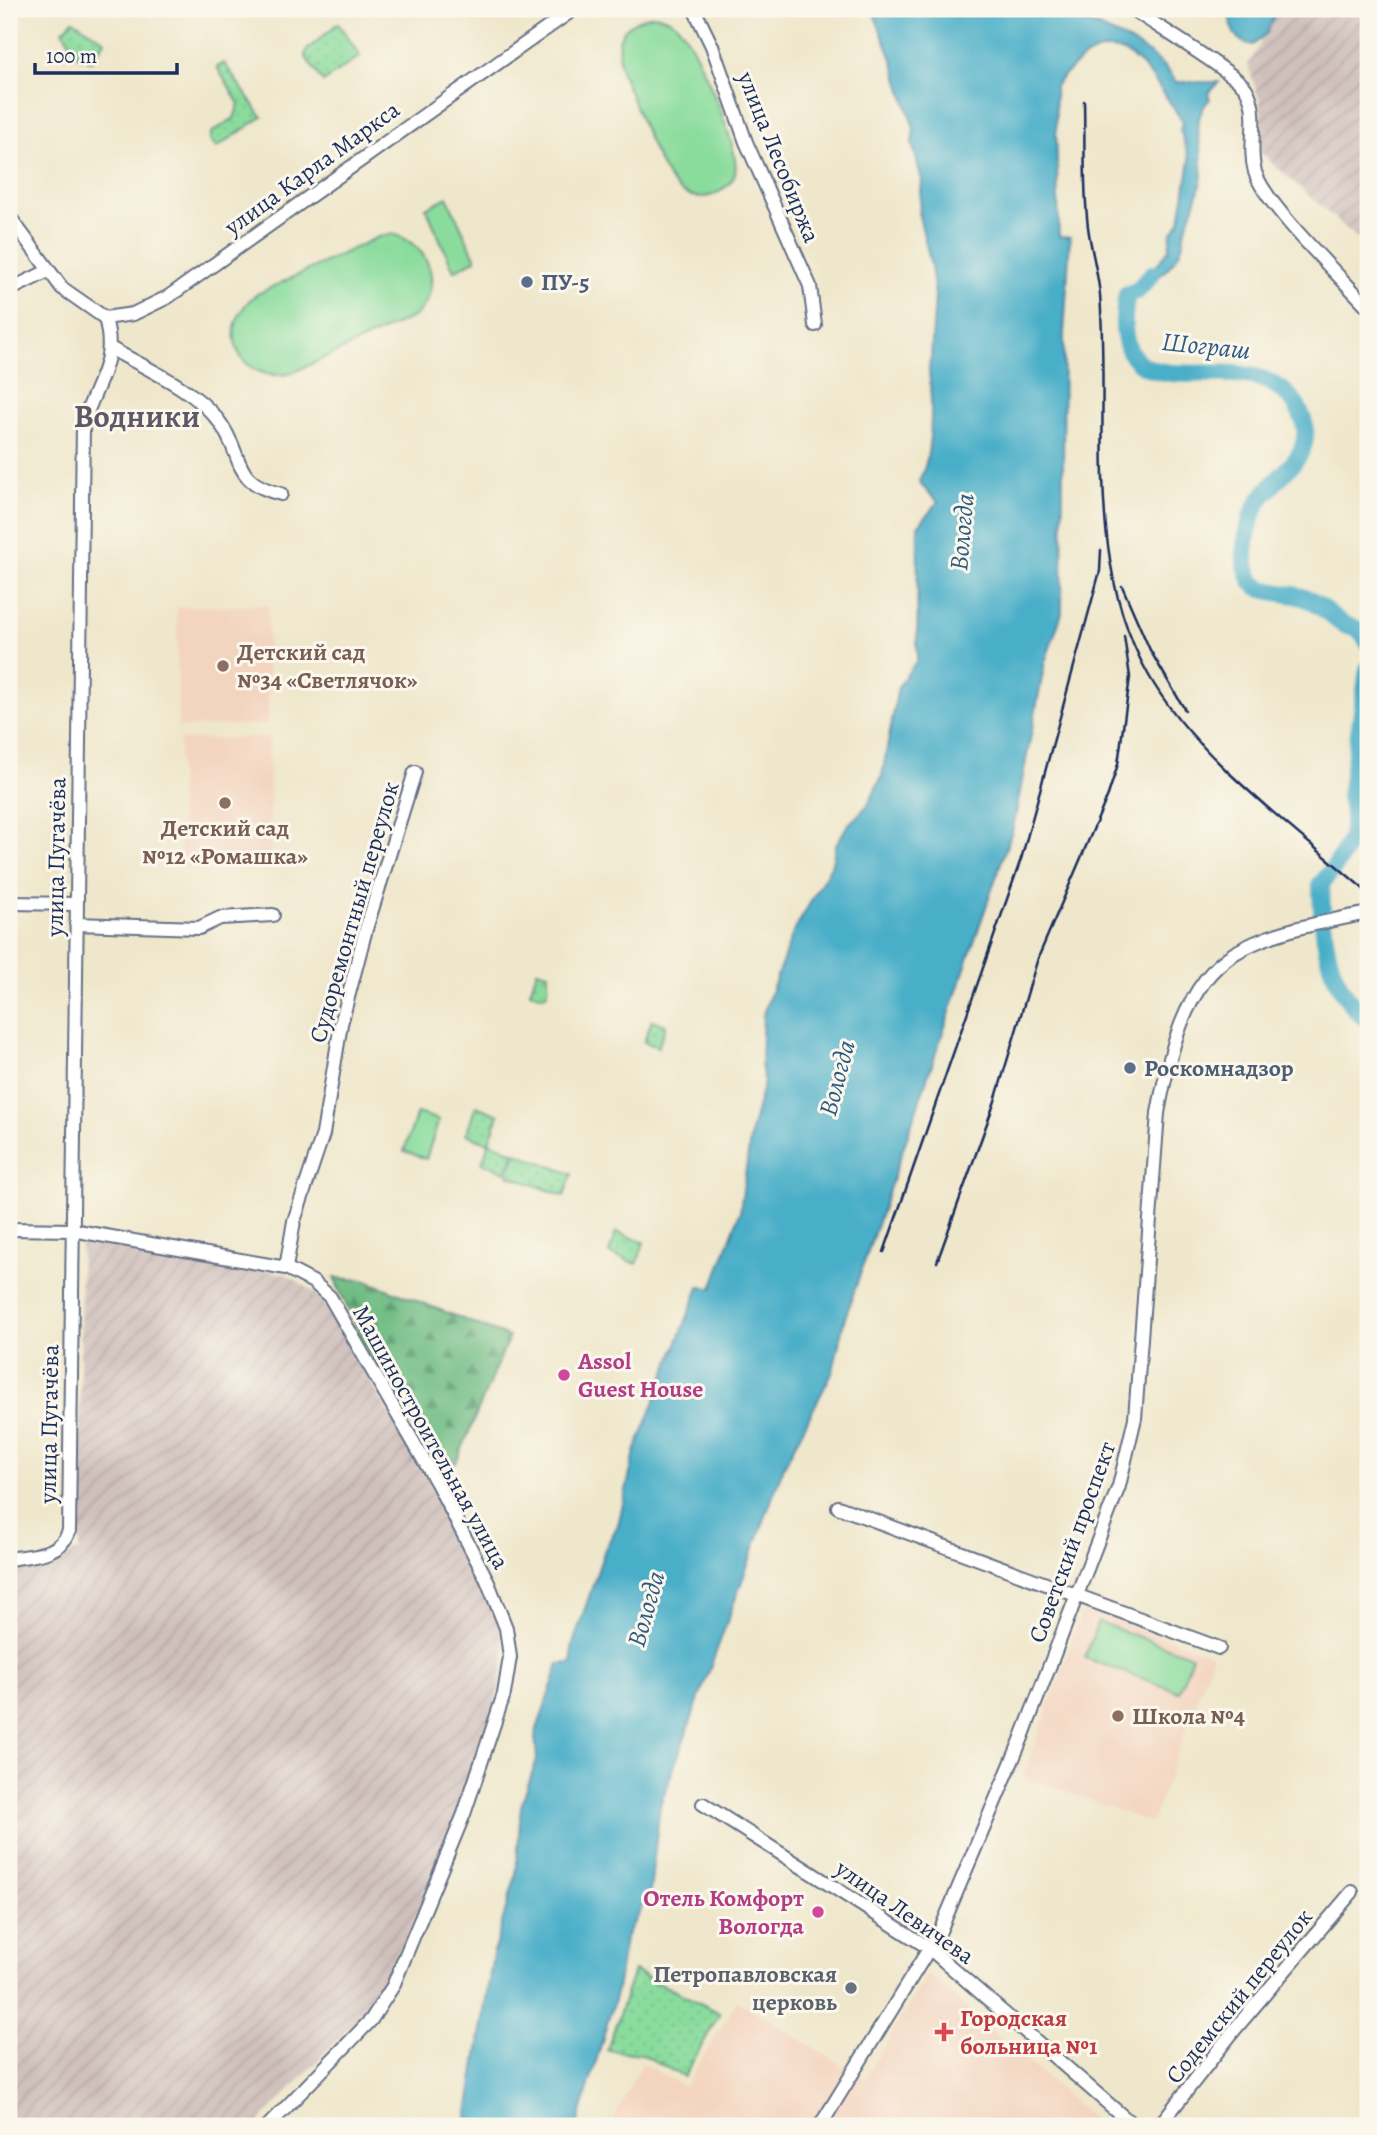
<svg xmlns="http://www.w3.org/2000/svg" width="1377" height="2135" font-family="Alegreya,serif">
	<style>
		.built { fill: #f3d4bf }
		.industrial { fill: url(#industrial-furrows) }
		.grass { fill: url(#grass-dots); stroke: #52867e; stroke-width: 2 }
		.forest { fill: url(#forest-firs); stroke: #457671; stroke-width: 2 }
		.pitch { fill: #8adc9d; stroke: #52867e; stroke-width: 2 }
		.water { fill: #49aec8; stroke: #326e93; stroke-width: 2 }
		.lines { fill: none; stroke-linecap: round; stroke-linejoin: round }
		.river { stroke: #49aec8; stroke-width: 18 }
		.minor-casing { stroke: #656f84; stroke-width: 16 }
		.minor { stroke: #fff; stroke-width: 12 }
		.rail { stroke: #1b2f5e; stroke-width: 2.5 }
		.service-dot { fill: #5c6f8a; stroke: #fbf7ec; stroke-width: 2.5 }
		.education-dot { fill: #8d6e63; stroke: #fbf7ec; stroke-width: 2.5 }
		.hotel-dot { fill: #d1479c; stroke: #fbf7ec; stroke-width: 2.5 }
		.worship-dot { fill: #6b7280; stroke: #fbf7ec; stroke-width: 2.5 }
		.health-dot { fill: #e0444e; stroke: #fbf7ec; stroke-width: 2.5 }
		.labels { text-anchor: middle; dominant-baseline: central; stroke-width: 6; stroke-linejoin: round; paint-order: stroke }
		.street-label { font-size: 24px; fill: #1b2f5e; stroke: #fbf7ec }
		.service-label { font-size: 24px; font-weight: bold; fill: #4e5e75; stroke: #fbf7ec; text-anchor: start }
		.education-label { font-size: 24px; font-weight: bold; fill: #785e54; stroke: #fbf7ec; text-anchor: start }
		.hotel-label { font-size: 24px; font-weight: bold; fill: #b23c85; stroke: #fbf7ec; text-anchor: start }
		.worship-label { font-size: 24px; font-weight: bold; fill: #5b616d; stroke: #fbf7ec; text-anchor: end }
		.health-label { font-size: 24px; font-weight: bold; fill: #be3a42; stroke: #fbf7ec; text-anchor: start }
		.water-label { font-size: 26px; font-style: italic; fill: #2b5b83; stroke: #fbf7ec }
		.district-label { font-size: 32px; font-weight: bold; fill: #5e5966; stroke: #fbf7ec }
	</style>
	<defs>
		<pattern id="industrial-furrows" width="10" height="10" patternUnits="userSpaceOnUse" patternTransform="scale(1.75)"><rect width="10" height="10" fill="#cfc0bb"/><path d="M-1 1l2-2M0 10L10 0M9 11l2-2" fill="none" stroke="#b1a5a3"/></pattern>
		<pattern id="grass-dots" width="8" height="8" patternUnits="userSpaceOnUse" patternTransform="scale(1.75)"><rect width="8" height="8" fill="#8adc9d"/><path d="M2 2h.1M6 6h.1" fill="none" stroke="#76bd8a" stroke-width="1.8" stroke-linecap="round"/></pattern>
		<pattern id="forest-firs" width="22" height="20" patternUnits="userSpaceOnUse" patternTransform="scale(1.75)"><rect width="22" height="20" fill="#6fbc84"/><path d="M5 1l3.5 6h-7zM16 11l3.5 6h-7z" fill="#5a996f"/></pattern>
	</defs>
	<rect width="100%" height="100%" fill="#fbf7ec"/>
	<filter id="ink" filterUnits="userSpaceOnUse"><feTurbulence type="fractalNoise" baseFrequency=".0143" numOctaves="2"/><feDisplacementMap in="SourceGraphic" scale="14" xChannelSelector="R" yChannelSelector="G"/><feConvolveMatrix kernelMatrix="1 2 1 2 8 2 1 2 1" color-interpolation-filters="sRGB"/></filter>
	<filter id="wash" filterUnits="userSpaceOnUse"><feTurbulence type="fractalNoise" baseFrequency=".00686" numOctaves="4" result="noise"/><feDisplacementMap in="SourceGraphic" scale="28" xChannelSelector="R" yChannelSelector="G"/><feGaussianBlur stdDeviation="1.57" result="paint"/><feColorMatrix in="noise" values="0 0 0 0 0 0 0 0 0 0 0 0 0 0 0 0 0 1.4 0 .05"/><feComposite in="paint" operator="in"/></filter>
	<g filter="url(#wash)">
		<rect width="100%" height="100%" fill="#efe7cb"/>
		<path class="built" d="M 268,605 L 268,724 L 178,727 L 177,607 Z
			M 269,737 L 271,866 L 180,868 L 179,740 Z
			M 1084,1608 L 1213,1655 L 1152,1823 L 1023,1776 Z
			M 927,1974 L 1102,2126 L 610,2126 L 642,2063 L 685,2087 L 737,2001 L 865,2079 Z"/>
		<path class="industrial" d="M 1280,9 L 1368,9 L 1368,248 L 1259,151 L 1262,127 L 1260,102 L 1248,65 Z
			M 81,1234 L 286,1274 L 310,1289 L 323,1301 L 433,1487 L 482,1582 L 501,1631 L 505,1657 L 498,1693 L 458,1813 L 411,1928 L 384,1982 L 363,2013 L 255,2126 L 9,2126 L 9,1566 L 57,1559 L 79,1551 Z"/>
		<path class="grass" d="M 73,20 L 105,41 L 91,61 L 79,58 L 63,31 Z
			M 338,23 L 360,56 L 323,82 L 305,56 L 306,51 Z
			M 224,63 L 262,117 L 216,148 L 210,140 L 211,133 L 234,118 L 239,104 L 217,67 Z
			M 537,970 L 548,973 L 548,992 L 543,996 L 530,992 Z
			M 652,1020 L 666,1025 L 658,1047 L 644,1042 Z
			M 476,1106 L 499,1115 L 489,1142 L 514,1152 L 506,1172 L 482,1163 L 489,1143 L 466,1134 Z
			M 516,1153 L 572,1174 L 564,1196 L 508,1175 Z
			M 616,1232 L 644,1242 L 637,1264 L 609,1254 Z
			M 634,1971 L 720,2013 L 684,2077 L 642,2054 L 607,2050 Z"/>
		<path class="forest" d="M 334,1278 L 364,1280 L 509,1337 L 456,1463 L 439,1473 L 426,1445 L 367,1351 Z"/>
		<path class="pitch" d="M 654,15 C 665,17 674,20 681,29 C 697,49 741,150 735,173 C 733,183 722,191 713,195 C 701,199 688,197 678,189 C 658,173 633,99 622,73 C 613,40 619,23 654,15 Z
			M 447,197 L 476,259 L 454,271 L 426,208 Z
			M 393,234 C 431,245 445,288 415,316 L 292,373 C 238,386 213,327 257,294 L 378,237 Z
			M 417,1113 L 439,1120 L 426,1159 L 404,1151 Z
			M 1098,1622 L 1192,1656 L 1179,1692 L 1085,1658 Z"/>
		<path class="water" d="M 872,9 L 1051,9 C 1060,20 1073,17 1086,22 C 1117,34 1159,52 1176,82 L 1219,82 L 1208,93 L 1210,99 C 1187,122 1205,148 1202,176 C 1200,193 1190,217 1184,233 C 1185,258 1157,281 1137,291 L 1169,249 L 1171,233 L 1180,221 L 1190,160 L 1180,129 L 1183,122 C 1144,64 1116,11 1055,86 L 1059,236 L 1070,237 L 1064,335 L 1062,613 L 1045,662 L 1013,828 L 844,1321 L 833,1371 L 784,1466 L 660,1805 L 650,1892 L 625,1939 L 617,1990 L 577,2126 L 466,2126 L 493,1954 L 516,1874 L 521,1806 L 537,1759 L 535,1735 L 559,1664 L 572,1663 L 572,1647 L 605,1549 L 618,1525 L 635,1452 L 699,1287 L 712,1288 L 740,1212 L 751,1132 L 764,1082 L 761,1064 L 763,1014 L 793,933 L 831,866 L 836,845 L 847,826 L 867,806 L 882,776 L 898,687 L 917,660 L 918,526 L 938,502 L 921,485 L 920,478 C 932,459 932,408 930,384 C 930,373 927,367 931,357 L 935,296 L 931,265 L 919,216 L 922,181 L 912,142 L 914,129 L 893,62 Z
			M 1228,9 L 1277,9 L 1267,33 L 1253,45 C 1232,42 1231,27 1228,9 Z"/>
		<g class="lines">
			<path class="river" d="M 1152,274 L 1137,291 L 1127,294 C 1103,420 1224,348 1278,387 C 1291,396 1297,404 1303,419 C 1316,460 1271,476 1256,507 C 1249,522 1244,543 1245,559 C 1246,568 1250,582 1258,587 C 1272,594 1290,592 1305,598 C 1319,603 1331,617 1344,625 C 1348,627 1355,627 1359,630 C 1362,632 1366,639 1368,642
				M 1368,669 L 1350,797 C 1361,832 1343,858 1321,884 C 1322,936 1326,985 1368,1021"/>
		</g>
	</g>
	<g filter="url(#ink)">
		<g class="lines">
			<defs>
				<path id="minor" d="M 694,9 L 712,46 L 746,142 L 810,286 L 815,325
					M 1132,9 C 1151,22 1238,75 1246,89 C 1261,114 1247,144 1255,172 C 1265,205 1342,278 1368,307
					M 9,216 L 62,288 L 105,318 C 118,365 95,382 83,425 L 69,1531 C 60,1556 32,1555 9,1559
					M 9,290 L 48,271
					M 105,318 L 133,314 L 168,297 L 574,9
					M 110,348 C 145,368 193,388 218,420 C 246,457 229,481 281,494
					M 9,903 L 76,904
					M 76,924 L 199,928 L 220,918 L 273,915
					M 9,1229 L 72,1230 L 286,1268 L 313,1282 L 330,1297 L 438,1485 L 487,1580 L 506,1628 L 510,1657 L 504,1694 L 464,1814 L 393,1986 L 371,2020 L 268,2126
					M 286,1268 L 294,1221 L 323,1134 L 341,1024 L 366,929 L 415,772
					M 838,1507 L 1219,1648
					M 703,1804 L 929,1948 L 1134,2126
					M 820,2126 L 940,1931 L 1021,1740 L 1119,1486 L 1135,1418 L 1158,1113 C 1168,1059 1184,983 1235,953 C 1273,930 1325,922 1368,913
					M 1159,2126 L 1235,2029 L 1352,1892"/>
			</defs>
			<use href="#minor" class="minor-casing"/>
			<use href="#minor" class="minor"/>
			<path class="rail" d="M 1084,101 C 1085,142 1083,186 1088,227 C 1091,250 1098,273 1100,295 C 1110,422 1083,558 1148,674 C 1194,757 1297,830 1368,893
				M 1122,586 L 1150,650 L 1185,710
				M 884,1252 L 1022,856 L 1100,571 L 1101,550
				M 937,1262 L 995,1101 L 1038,958 L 1108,795 L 1118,764 L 1130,677 L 1124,636"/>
		</g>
	</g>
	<g class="service-dot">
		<circle cx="527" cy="282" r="7"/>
		<circle cx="1130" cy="1068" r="7"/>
	</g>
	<g class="education-dot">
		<circle cx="223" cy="666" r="7"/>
		<circle cx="225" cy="803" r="7"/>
		<circle cx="1118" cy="1716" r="7"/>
	</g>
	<g class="hotel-dot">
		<circle cx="564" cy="1375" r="7"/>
		<circle cx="818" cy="1912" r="7"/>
	</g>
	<circle class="worship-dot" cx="851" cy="1988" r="7"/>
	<path class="health-dot" d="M940.5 2021.5h7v7h7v7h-7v7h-7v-7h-7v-7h7z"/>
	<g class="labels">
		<g class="street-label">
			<text transform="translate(779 157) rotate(68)">улица Лесобиржа</text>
			<text transform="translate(312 168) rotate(-36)">улица Карла Маркса</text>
			<text transform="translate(56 857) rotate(-89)">улица Пугачёва</text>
			<text transform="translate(354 912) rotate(-74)">Судоремонтный переулок</text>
			<text transform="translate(49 1424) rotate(-89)">улица Пугачёва</text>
			<text transform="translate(431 1437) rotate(61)">Машиностроительная улица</text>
			<text transform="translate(1072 1542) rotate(-70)">Советский проспект</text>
			<text transform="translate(905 1912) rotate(35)">улица Левичева</text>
			<text transform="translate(1239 1996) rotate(-51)">Содемский переулок</text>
		</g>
		<g class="service-label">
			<text x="541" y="282">ПУ-5</text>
			<text x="1144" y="1068">Роскомнадзор</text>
		</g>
		<g class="education-label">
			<text x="237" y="652">Детский сад<tspan x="237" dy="28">№34 «Светлячок»</tspan></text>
			<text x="225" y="828" text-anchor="middle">Детский сад<tspan x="225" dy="28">№12 «Ромашка»</tspan></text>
			<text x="1132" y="1716">Школа №4</text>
		</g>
		<g class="hotel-label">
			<text x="578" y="1361">Assol<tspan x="578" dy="28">Guest House</tspan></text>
			<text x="804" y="1898" text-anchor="end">Отель Комфорт<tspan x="804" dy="28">Вологда</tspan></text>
		</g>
		<g class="worship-label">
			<text x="837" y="1974">Петропавловская<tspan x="837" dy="28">церковь</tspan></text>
		</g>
		<g class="health-label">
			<text x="960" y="2018">Городская<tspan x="960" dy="28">больница №1</tspan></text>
		</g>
		<g class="water-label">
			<text transform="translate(1206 346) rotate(6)">Шограш</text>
			<text transform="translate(962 532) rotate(-85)">Вологда</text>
			<text transform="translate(837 1078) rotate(-75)">Вологда</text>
			<text transform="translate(646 1609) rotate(-74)">Вологда</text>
		</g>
		<g class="district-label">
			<text x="137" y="416">Водники</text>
		</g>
	</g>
	<rect width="1377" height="2135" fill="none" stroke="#fbf7ec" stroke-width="35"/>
	<path d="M35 63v10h142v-10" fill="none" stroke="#1b2f5e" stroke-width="3.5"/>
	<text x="46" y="63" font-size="21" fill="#1b2f5e" stroke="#fbf7ec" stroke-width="5" paint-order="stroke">100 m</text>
</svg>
